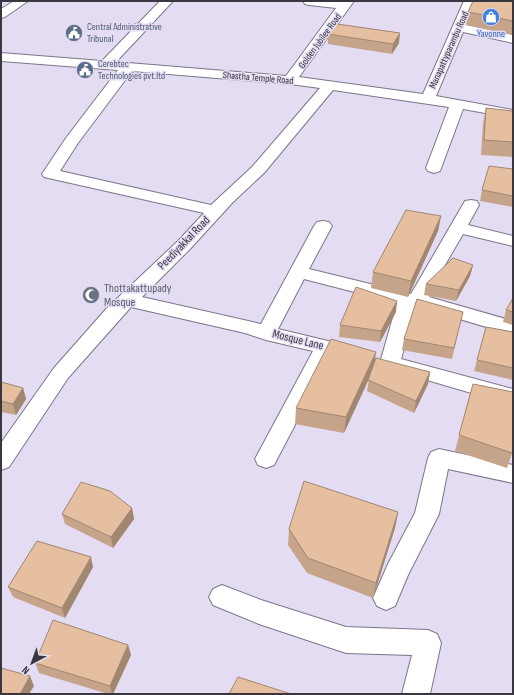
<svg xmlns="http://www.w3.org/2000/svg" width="514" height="695" font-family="'Sofia Sans Condensed',sans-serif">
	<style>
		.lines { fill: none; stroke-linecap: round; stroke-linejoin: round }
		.street-casing { stroke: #7c7589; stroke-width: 2 }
		.street { fill: #fff; fill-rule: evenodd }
		.wall { fill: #c6a48a }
		.shaded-wall { fill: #a18670 }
		.building { fill: #e6bfa0; stroke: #a18670 }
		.labels { text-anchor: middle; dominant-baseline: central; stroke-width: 3; stroke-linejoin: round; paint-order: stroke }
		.far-service-label { font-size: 10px; fill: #4e5e75; stroke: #e4dcf3; text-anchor: start }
		.far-shop-label { font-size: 10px; fill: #366cbe; stroke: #e4dcf3 }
		.far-street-label { font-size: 10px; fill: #39363f; stroke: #e4dcf3 }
		.street-label { font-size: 12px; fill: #39363f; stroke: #e4dcf3 }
		.worship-label { font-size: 12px; fill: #5b616d; stroke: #e4dcf3; text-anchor: start }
	</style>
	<rect width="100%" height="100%" fill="#e4dcf3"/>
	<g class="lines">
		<defs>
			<path id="street" d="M 14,1 L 28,1 L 5,17 L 1,18 L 1,9 Z
				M 160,1 L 173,1 L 116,62 L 286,76 L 336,8 L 309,5 L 305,4 L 303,1 L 354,1 L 299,77 L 423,94 L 464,1 L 476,1 L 466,25 L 513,35 L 513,43 L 463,32 L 436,96 L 513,110 L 513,118 L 463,109 L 440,171 L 434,173 L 428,171 L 426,168 L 449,107 L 333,90 L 264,173 L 233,202 L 190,249 L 142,297 L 261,324 L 314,226 L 317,222 L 323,221 L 329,222 L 332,226 L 309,269 L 411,294 L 465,201 L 471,200 L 477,201 L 479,205 L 468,225 L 513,236 L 513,246 L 463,234 L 431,289 L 429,297 L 513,321 L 513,335 L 416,306 L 401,359 L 513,389 L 513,405 L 396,371 L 394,369 L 390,370 L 383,368 L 380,363 L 397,303 L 304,279 L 278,329 L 353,347 L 360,349 L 363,354 L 360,359 L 353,361 L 331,356 L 274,465 L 266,468 L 258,465 L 255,459 L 313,351 L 266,340 L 245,333 L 131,307 L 68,378 L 9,467 L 1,470 L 1,443 L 54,368 L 107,308 L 178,241 L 204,213 L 44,177 L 42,174 L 66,138 L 118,70 L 1,61 L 1,53 L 102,61 ZM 132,71 L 290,84 L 320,88 L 252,167 L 211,205 L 60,171 L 78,143 Z
				M 439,449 L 513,465 L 513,483 L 448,469 L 439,514 L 408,575 L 395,606 L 386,610 L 377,606 L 373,598 L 388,564 L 415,513 L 428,458 L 431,452 Z
				M 222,585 L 261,600 L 346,627 L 428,630 L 437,634 L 441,643 L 430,694 L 402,694 L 412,655 L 346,653 L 259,624 L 213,605 L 209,597 L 213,589 Z"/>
		</defs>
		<use href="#street" class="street-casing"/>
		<use href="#street" class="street"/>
	</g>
	<path class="wall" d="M 513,1 L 513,35 L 466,25 L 468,12 Z
		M 328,34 L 399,43 L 392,54 L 328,44 Z
		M 486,108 L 513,111 L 513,157 L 481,155 L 483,123 Z
		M 513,169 L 513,207 L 480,201 L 482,190 Z
		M 441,216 L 438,231 L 408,297 L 371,288 L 373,272 Z
		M 473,265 L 470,276 L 456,301 L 424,295 L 426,284 Z
		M 513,298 L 513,325 L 503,322 L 506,310 Z
		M 396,312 L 380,342 L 339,337 L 340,325 Z
		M 463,312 L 452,359 L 402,350 L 404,339 Z
		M 486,327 L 513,332 L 513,380 L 474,371 Z
		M 374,365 L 430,372 L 428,384 L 414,413 L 367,391 L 369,378 L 344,433 L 295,424 L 296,408 Z
		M 1,382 L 23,388 L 26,399 L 16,415 L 1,412 Z
		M 473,384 L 512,453 L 507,468 L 455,451 Z
		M 132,508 L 134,519 L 113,548 L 65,524 L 62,514 Z
		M 398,512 L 395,528 L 373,598 L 307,573 L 288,545 L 289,529 Z
		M 93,567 L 65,618 L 13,597 L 8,587 Z
		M 128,645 L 131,655 L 113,694 L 108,694 L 39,673 L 35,663 Z"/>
	<path class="shaded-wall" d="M 400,33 L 399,43 L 392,54 L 393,44 Z
		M 441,216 L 438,231 L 408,297 L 411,281 Z
		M 473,265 L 470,276 L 456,301 L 459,290 Z
		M 397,301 L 396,312 L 380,342 L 381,331 Z
		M 376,352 L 374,368 L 344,433 L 346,417 Z
		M 430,372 L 428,384 L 414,413 L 416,401 Z
		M 23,388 L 26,399 L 16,415 L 13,404 Z
		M 132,508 L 134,519 L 113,548 L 111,537 Z
		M 398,512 L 395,528 L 373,598 L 376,583 Z
		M 91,557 L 93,567 L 65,618 L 62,608 Z
		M 128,645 L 131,655 L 113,694 L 112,694 L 110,686 Z
		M 30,676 L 34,686 L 29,694 L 20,694 Z"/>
	<path class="building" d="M 473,1 L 513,1 L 513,21 L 468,12 Z
		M 337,24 L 400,33 L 393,44 L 328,34 Z
		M 486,108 L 513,111 L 513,142 L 484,140 Z
		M 489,166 L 513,169 L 513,196 L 482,190 Z
		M 406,210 L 441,216 L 411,281 L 373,272 Z
		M 453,258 L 473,265 L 459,290 L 426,284 Z
		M 356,287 L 397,301 L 381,331 L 340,325 Z
		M 513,298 L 513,312 L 506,310 Z
		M 417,299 L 463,312 L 454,348 L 404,339 Z
		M 486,327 L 513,332 L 513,368 L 477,360 Z
		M 331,339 L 376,352 L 346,417 L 296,408 Z
		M 376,358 L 430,372 L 416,401 L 368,380 Z
		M 1,382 L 23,388 L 13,404 L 1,401 Z
		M 473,384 L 513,392 L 513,450 L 512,453 L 459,435 Z
		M 304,481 L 398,512 L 376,583 L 308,558 L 289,529 Z
		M 81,482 L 110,491 L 132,508 L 111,537 L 62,514 Z
		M 37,541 L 91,557 L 62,608 L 8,587 Z
		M 53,620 L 128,645 L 110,686 L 35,663 Z
		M 1,668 L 30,676 L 20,694 L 1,694 Z
		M 238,677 L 291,694 L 229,694 Z"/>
	<defs>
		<symbol id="shop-disc" viewBox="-11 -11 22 22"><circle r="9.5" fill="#3f7fe0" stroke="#e4dcf3"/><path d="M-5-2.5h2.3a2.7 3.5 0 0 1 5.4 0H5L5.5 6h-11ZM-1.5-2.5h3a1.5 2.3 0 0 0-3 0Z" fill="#fff"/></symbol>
		<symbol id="civic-disc" viewBox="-11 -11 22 22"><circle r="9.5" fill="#5c6f8a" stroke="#e4dcf3"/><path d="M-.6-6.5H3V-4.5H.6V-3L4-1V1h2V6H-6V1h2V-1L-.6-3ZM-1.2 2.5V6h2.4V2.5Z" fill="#fff"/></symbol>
		<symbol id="mosque-disc" viewBox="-11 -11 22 22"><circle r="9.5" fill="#6b7280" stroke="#e4dcf3"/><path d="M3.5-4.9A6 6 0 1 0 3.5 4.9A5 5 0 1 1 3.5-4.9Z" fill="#fff"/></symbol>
	</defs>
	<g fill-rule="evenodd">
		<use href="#shop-disc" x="481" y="7" width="20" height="20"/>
		<use href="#civic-disc" x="64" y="23" width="20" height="20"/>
		<use href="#civic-disc" x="75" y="60" width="20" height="20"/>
		<use href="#mosque-disc" x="81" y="285" width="20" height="20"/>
	</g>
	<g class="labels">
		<g class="far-service-label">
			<text x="87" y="27">Central Administrative<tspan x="87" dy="12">Tribunal</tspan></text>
			<text x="98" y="64">Cerebtec<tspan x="98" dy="12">Technologies pvt.ltd</tspan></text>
		</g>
		<g class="far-shop-label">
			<text x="491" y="34">Yavonne</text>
		</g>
		<g class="far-street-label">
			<text transform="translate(320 41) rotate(-54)">Golden Jubilee Road</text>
			<text transform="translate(449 50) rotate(-66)">Manapattyparambu Road</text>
			<text transform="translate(258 78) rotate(5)">Shastha Temple Road</text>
		</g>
		<g class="street-label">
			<text transform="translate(184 243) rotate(-46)">Peediyakkal Road</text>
			<text transform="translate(298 340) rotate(14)">Mosque Lane</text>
		</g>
		<g class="worship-label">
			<text x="104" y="288">Thottakattupady<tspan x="104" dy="14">Mosque</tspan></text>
		</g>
	</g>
	<rect width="514" height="695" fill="none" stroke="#39363f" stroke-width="4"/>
	<g transform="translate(32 663) rotate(221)" stroke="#e4dcf3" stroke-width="3" paint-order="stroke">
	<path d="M0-3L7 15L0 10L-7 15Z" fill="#39363f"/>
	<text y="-6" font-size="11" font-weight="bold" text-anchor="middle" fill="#39363f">N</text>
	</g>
</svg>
